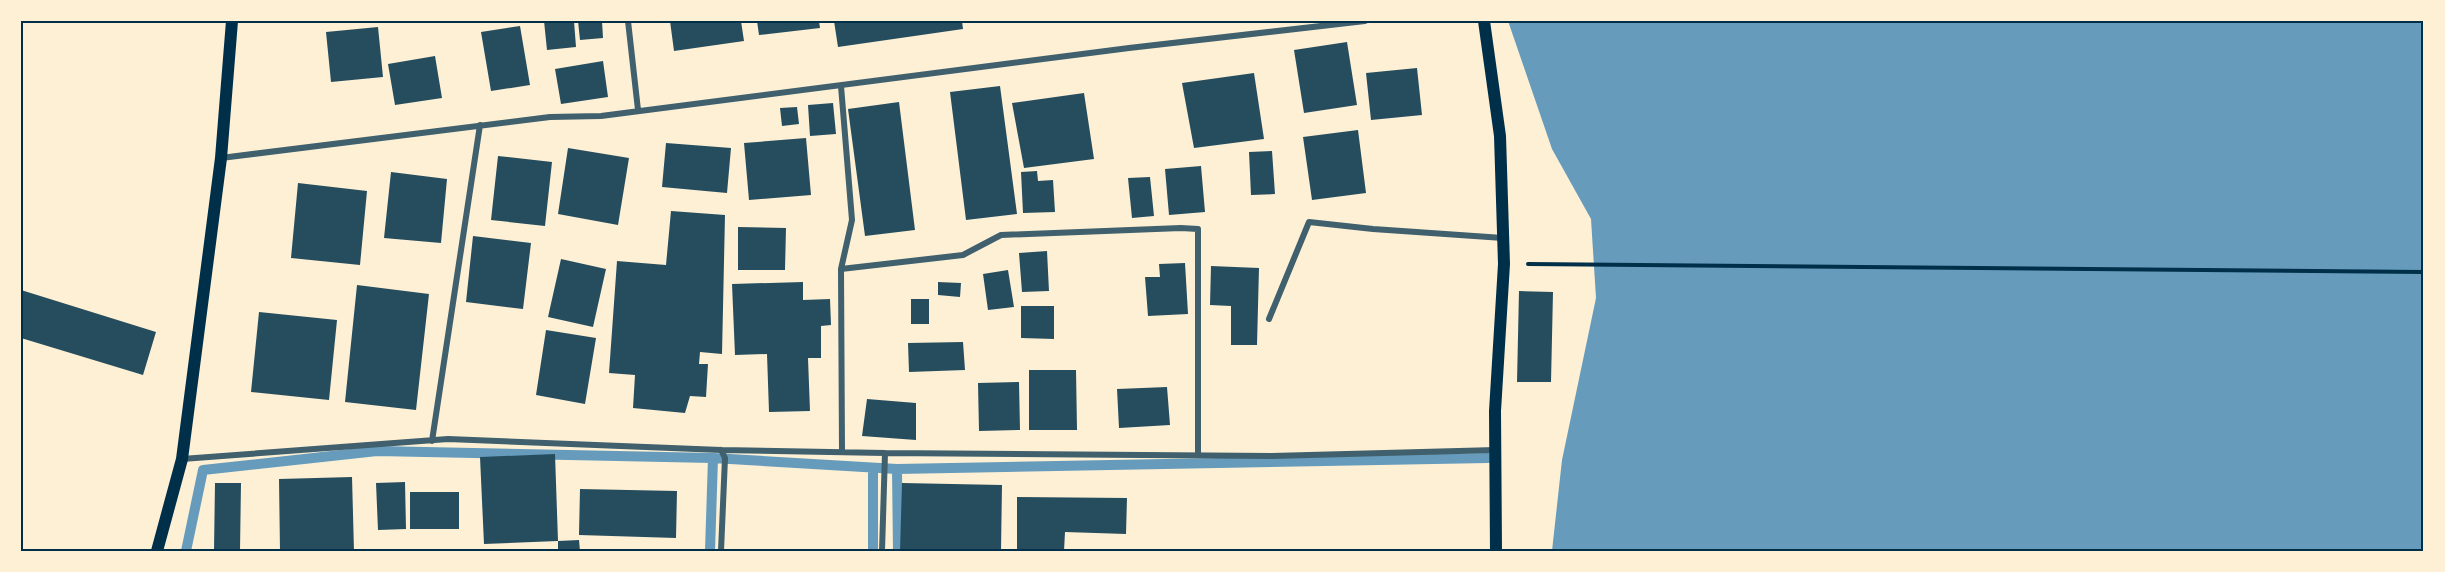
<svg xmlns="http://www.w3.org/2000/svg" width="2445" height="572" font-family="'Varela Round',sans-serif">
	<style>
		.water { fill: #669bbc }
		.lines { fill: none; stroke-linecap: round; stroke-linejoin: round }
		.stream { stroke: #669bbc; stroke-width: 10 }
		.building { fill: #264d5e }
		.path { stroke: #003049; stroke-width: 4 }
		.minor { stroke: #3f606c; stroke-width: 6 }
		.secondary { stroke: #003049; stroke-width: 12 }
		.neatline { fill: none; stroke: #003049; stroke-width: 2 }
	</style>
	<rect width="100%" height="100%" fill="#fdf0d5"/>
	<path class="water" d="M 1508,21 L 2424,21 L 2424,551 L 1552,551 L 1562,460 L 1596,298 L 1591,219 L 1552,149 Z"/>
	<g class="lines">
		<path class="stream" d="M 897,469 L 898,551
			M 186,551 L 203,470 L 377,451 L 713,458 L 897,469 L 1488,458
			M 710,551 L 713,458
			M 873,551 L 873,468"/>
	</g>
	<path class="building" d="M 544,21 L 574,21 L 576,47 L 547,50 Z
		M 578,21 L 602,21 L 603,38 L 580,40 Z
		M 670,21 L 741,21 L 744,41 L 674,51 Z
		M 757,21 L 819,21 L 820,28 L 759,35 Z
		M 834,21 L 962,21 L 963,29 L 838,47 Z
		M 520,26 L 530,85 L 491,91 L 481,32 Z
		M 378,27 L 383,77 L 331,82 L 326,32 Z
		M 1347,42 L 1357,105 L 1304,113 L 1294,50 Z
		M 435,56 L 442,98 L 395,105 L 388,64 Z
		M 603,61 L 608,97 L 561,104 L 555,69 Z
		M 1417,68 L 1422,115 L 1371,120 L 1366,73 Z
		M 1254,73 L 1264,139 L 1194,148 L 1182,83 Z
		M 1000,86 L 1017,214 L 966,220 L 950,92 Z
		M 1084,93 L 1094,159 L 1024,168 L 1012,103 Z
		M 899,102 L 915,230 L 865,236 L 848,109 Z
		M 833,103 L 836,134 L 810,136 L 808,105 Z
		M 797,107 L 799,124 L 782,126 L 780,108 Z
		M 1358,130 L 1366,193 L 1312,200 L 1303,137 Z
		M 806,138 L 811,195 L 749,200 L 744,143 Z
		M 666,143 L 731,148 L 727,193 L 662,187 Z
		M 568,148 L 629,158 L 618,225 L 558,214 Z
		M 1272,151 L 1275,194 L 1251,195 L 1249,152 Z
		M 498,156 L 552,162 L 545,226 L 491,220 Z
		M 1201,166 L 1205,212 L 1169,215 L 1165,169 Z
		M 1037,171 L 1038,181 L 1053,180 L 1055,212 L 1023,213 L 1021,172 Z
		M 391,172 L 447,179 L 441,243 L 384,238 Z
		M 1150,177 L 1154,216 L 1132,218 L 1128,178 Z
		M 298,183 L 367,191 L 360,265 L 291,258 Z
		M 671,211 L 725,215 L 722,354 L 700,352 L 699,364 L 708,364 L 706,397 L 690,396 L 685,413 L 633,408 L 635,375 L 609,373 L 617,261 L 666,265 Z
		M 738,227 L 786,228 L 785,270 L 738,270 Z
		M 473,236 L 531,243 L 523,309 L 466,302 Z
		M 1047,251 L 1049,291 L 1022,292 L 1019,253 Z
		M 561,259 L 606,269 L 593,327 L 548,317 Z
		M 1185,263 L 1188,314 L 1148,316 L 1145,277 L 1160,277 L 1159,264 Z
		M 1211,266 L 1259,268 L 1257,345 L 1231,345 L 1231,306 L 1210,305 Z
		M 1008,270 L 1014,307 L 988,310 L 983,274 Z
		M 803,282 L 803,300 L 830,299 L 831,325 L 821,326 L 821,358 L 808,358 L 810,411 L 769,412 L 767,354 L 735,355 L 732,284 Z
		M 938,282 L 961,283 L 960,297 L 938,295 Z
		M 357,285 L 429,294 L 416,410 L 345,402 Z
		M 21,290 L 156,332 L 143,375 L 21,338 Z
		M 1519,291 L 1553,292 L 1551,382 L 1517,382 Z
		M 911,299 L 929,299 L 929,324 L 911,324 Z
		M 1021,306 L 1054,306 L 1054,339 L 1021,338 Z
		M 259,312 L 337,320 L 329,400 L 251,392 Z
		M 546,330 L 596,338 L 585,404 L 536,395 Z
		M 963,342 L 965,370 L 909,372 L 908,343 Z
		M 1029,370 L 1076,370 L 1077,430 L 1029,430 Z
		M 1019,382 L 1020,430 L 979,431 L 978,383 Z
		M 1167,387 L 1170,425 L 1119,428 L 1117,389 Z
		M 867,399 L 916,403 L 916,440 L 862,436 Z
		M 555,454 L 558,541 L 484,544 L 480,457 Z
		M 352,477 L 354,551 L 280,551 L 279,479 Z
		M 405,482 L 406,529 L 378,530 L 376,483 Z
		M 215,483 L 241,483 L 240,551 L 214,551 Z
		M 902,483 L 1002,485 L 1001,551 L 900,551 Z
		M 580,489 L 677,491 L 676,538 L 579,535 Z
		M 410,492 L 459,492 L 459,529 L 410,529 Z
		M 1017,497 L 1127,498 L 1126,534 L 1065,532 L 1064,551 L 1017,551 Z
		M 579,540 L 580,551 L 558,551 L 558,541 Z"/>
	<g class="lines">
		<path class="path" d="M 1528,264 L 2424,272"/>
		<path class="minor" d="M 628,21 L 638,110
			M 841,86 L 852,220 L 841,269 L 842,452
			M 221,158 L 550,117 L 601,116 L 1129,48 L 1365,21
			M 841,269 L 963,255 L 1001,235 L 1181,228 L 1198,229 L 1198,455
			M 1269,319 L 1309,222 L 1373,229 L 1503,238
			M 432,441 L 480,125
			M 182,459 L 448,439 L 721,450 L 885,453 L 1272,456 L 1496,450
			M 721,551 L 725,458 L 721,450
			M 882,551 L 885,453"/>
		<path class="secondary" d="M 1484,21 L 1500,136 L 1504,264 L 1495,411 L 1496,551
			M 157,551 L 182,459 L 221,158 L 232,21"/>
	</g>
	<rect width="2445" height="572" fill="none" stroke="#fdf0d5" stroke-width="45"/>
	<rect x="22" y="22" width="2400" height="528" class="neatline"/>
</svg>
